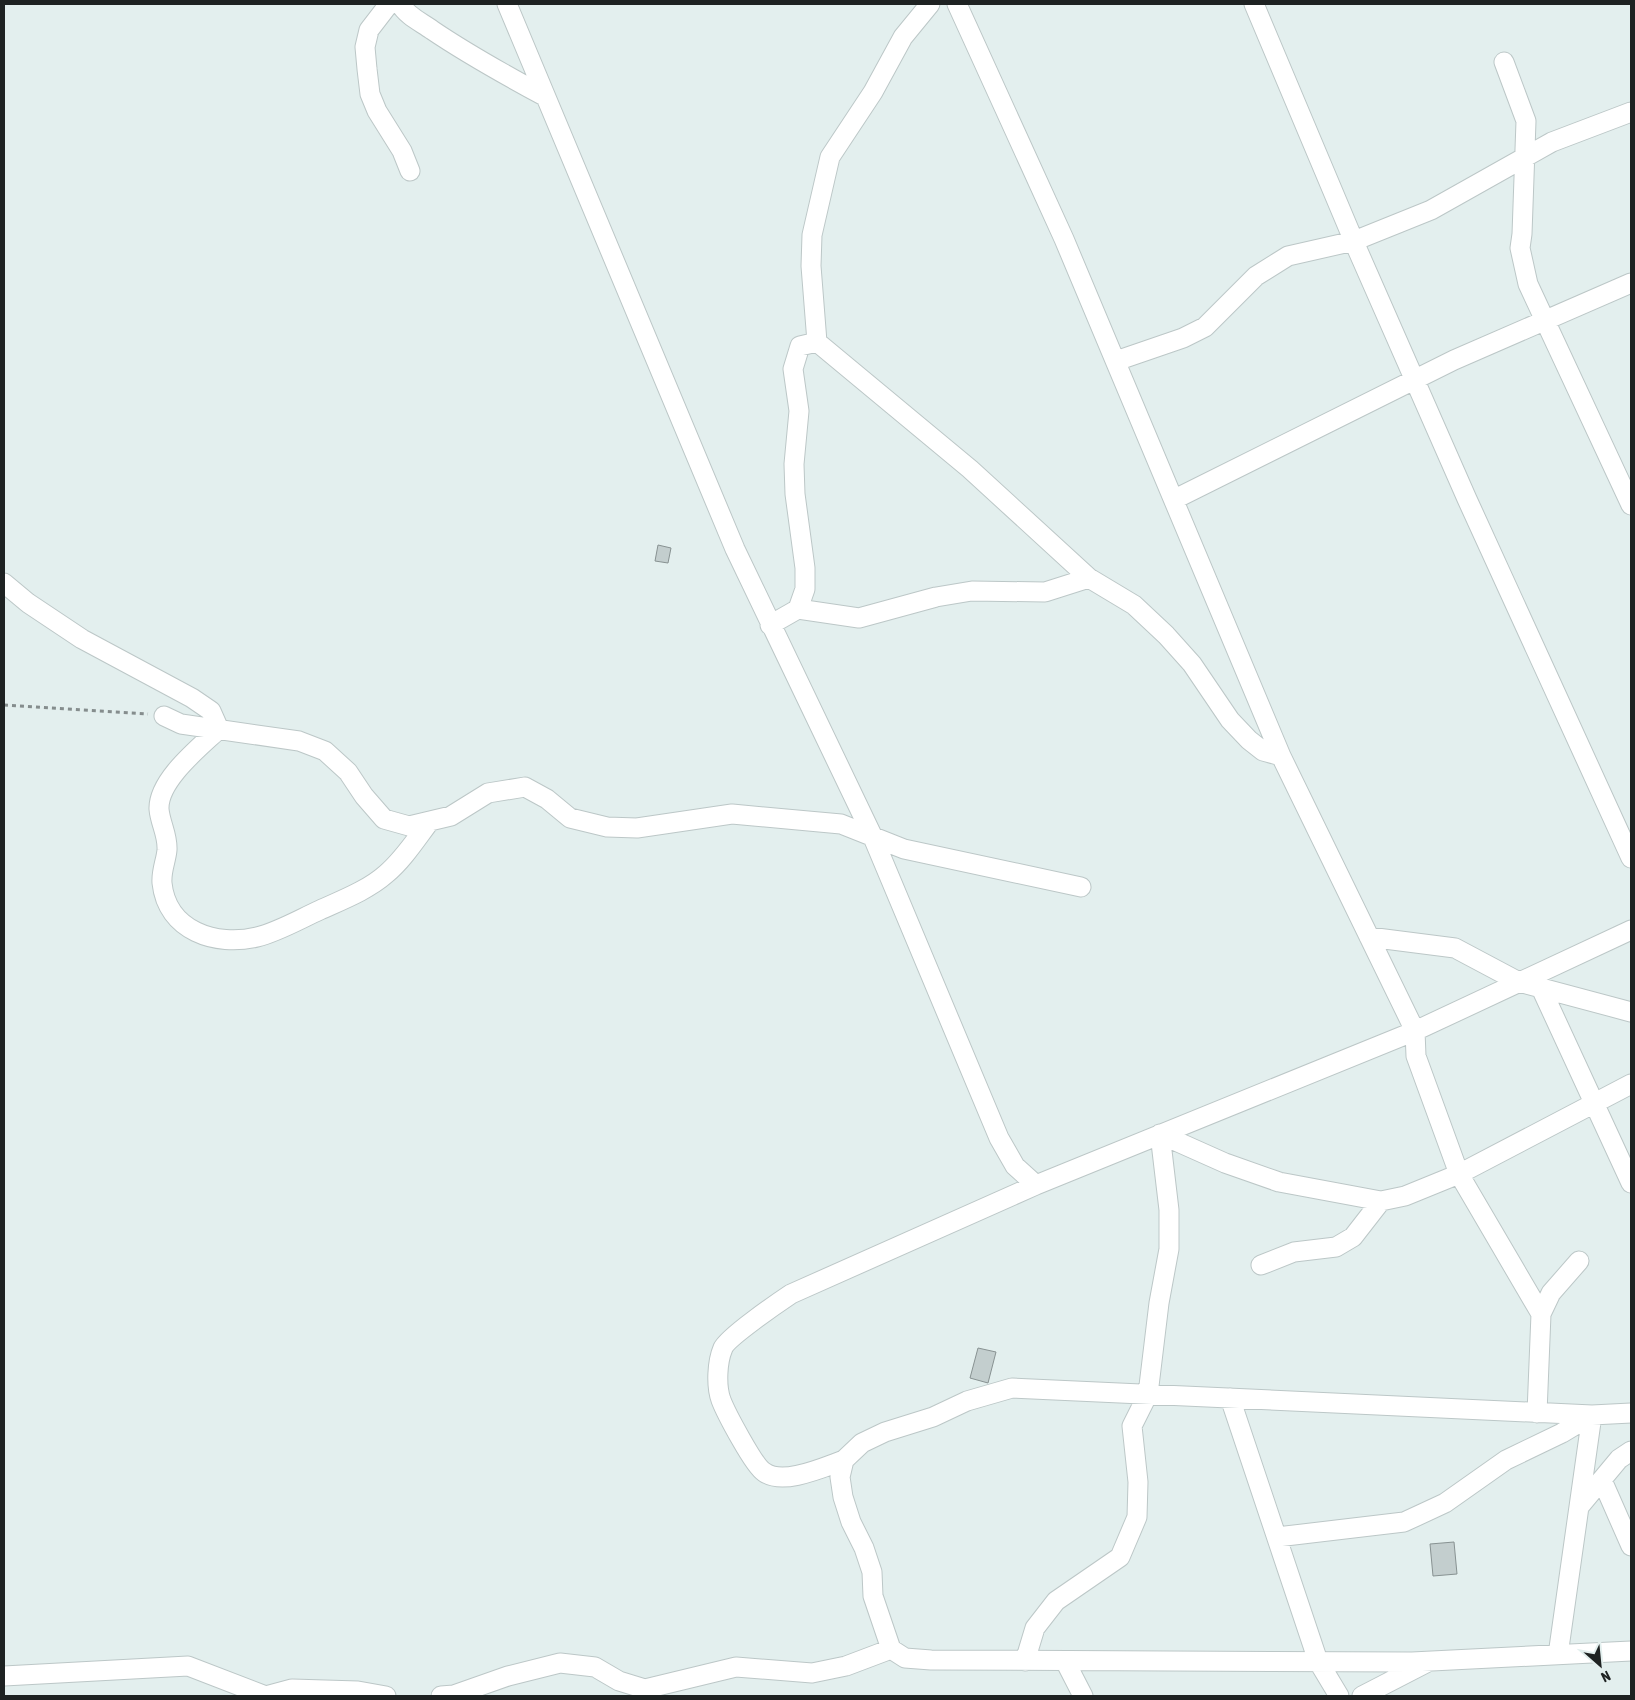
<svg xmlns="http://www.w3.org/2000/svg" width="1635" height="1700" font-family="'Asap Condensed',sans-serif">
	<style>
		.building { fill: #c3cece; stroke: #889292 }
		.lines { fill: none; stroke-linecap: round; stroke-linejoin: round }
		.minor-casing { stroke: #bcc7c7; stroke-width: 21 }
		.path { stroke: #858d8d; stroke-width: 3; stroke-dasharray: 4 4; stroke-linecap: butt }
		.minor { stroke: #fff; stroke-width: 19 }
	</style>
	<rect width="100%" height="100%" fill="#e3efee"/>
	<path class="building" d="M 658,545 L 671,548 L 668,563 L 655,561 Z
		M 978,1348 L 996,1352 L 988,1383 L 970,1378 Z
		M 1454,1542 L 1457,1574 L 1433,1576 L 1430,1544 Z"/>
	<g class="lines">
		<defs>
			<path id="minor" d="M 389,4 L 369,30 L 365,47 L 367,69 L 370,94 L 377,111 L 402,151 L 410,171
				M 400,4 C 407,16 421,22 432,30 C 469,55 507,76 546,97
				M 507,4 L 735,549 L 872,835 L 999,1138 L 1015,1166 L 1036,1185
				M 957,4 L 1064,239 L 1281,756 L 1415,1031 L 1416,1056 L 1459,1174 L 1631,1084
				M 1254,4 L 1358,251 L 1467,499 L 1631,858
				M 1504,62 L 1526,121 L 1522,234 L 1520,248 L 1528,284 L 1631,505
				M 817,342 L 811,266 L 812,235 L 830,157 L 873,92 L 903,37 L 930,4
				M 1116,361 L 1183,338 L 1205,327 L 1256,276 L 1288,256 L 1354,241 L 1431,210 L 1552,142 L 1631,112
				M 1175,499 L 1454,360 L 1631,283
				M 4,583 L 28,603 L 82,639 L 192,698 L 211,711 L 219,729 C 200,747 158,780 159,809 C 160,823 168,835 167,850 C 166,861 161,871 162,883 C 167,931 216,947 257,937 C 278,932 300,919 320,910 C 342,900 368,890 386,874 C 403,860 417,838 430,821
				M 798,609 L 859,618 L 936,597 L 972,591 L 1045,592 L 1089,578
				M 770,625 L 798,609 L 805,589 L 805,568 L 795,494 L 794,464 L 799,411 L 793,369 L 800,346 L 817,342 L 970,469 L 1089,578 L 1134,605 L 1166,635 L 1192,664 L 1230,720 L 1249,740 L 1263,751 L 1281,756
				M 164,716 L 181,724 L 299,741 L 325,751 L 348,772 L 364,796 L 384,819 L 409,826 L 451,816 L 488,793 L 525,787 L 547,799 L 570,818 L 607,827 L 637,828 L 732,814 L 841,824 L 904,849 L 1081,887
				M 1369,937 L 1455,948 L 1519,982 L 1631,1012
				M 1541,988 L 1631,1183
				M 1160,1134 L 1225,1163 L 1279,1182 L 1381,1201 L 1405,1196 L 1459,1174 L 1541,1314
				M 1261,1265 L 1294,1252 L 1336,1247 L 1353,1237 L 1381,1201
				M 1230,1398 L 1318,1661 L 1339,1696
				M 1537,1413 L 1541,1314 L 1551,1293 L 1579,1261
				M 1631,1413 L 1592,1415 L 1012,1388 L 967,1401 L 933,1417 L 885,1432 L 862,1443 L 844,1460 L 840,1477 L 843,1497 L 851,1522 L 864,1548 L 872,1572 L 873,1596 L 891,1649 L 905,1658 L 931,1660 L 1412,1662 L 1631,1651
				M 844,1460 C 824,1467 783,1486 764,1472 C 754,1466 726,1413 721,1400 C 716,1386 717,1362 723,1348 C 728,1337 779,1302 791,1294 L 1036,1185 L 1415,1031 L 1631,930
				M 1602,1480 L 1631,1546
				M 1579,1507 L 1619,1459 L 1631,1451
				M 1277,1537 L 1404,1522 L 1445,1503 L 1506,1460 L 1562,1433 L 1592,1415
				M 1558,1655 L 1592,1415
				M 1025,1661 L 1035,1628 L 1056,1601 L 1120,1557 L 1137,1517 L 1138,1482 L 1132,1426 L 1148,1394 L 1159,1303 L 1169,1249 L 1169,1210 L 1160,1134
				M 1065,1661 L 1083,1696
				M 4,1676 L 188,1666 L 266,1696 L 292,1689 L 358,1691 L 386,1696
				M 441,1696 L 454,1695 L 508,1676 L 560,1663 L 595,1667 L 619,1681 L 645,1689 L 736,1667 L 812,1673 L 846,1666 L 891,1649
				M 1362,1696 L 1426,1663"/>
		</defs>
		<use href="#minor" class="minor-casing"/>
		<path class="path" d="M 4,705 L 148,714"/>
		<use href="#minor" class="minor"/>
	</g>
	<rect width="1635" height="1700" fill="none" stroke="#1e2222" stroke-width="10"/>
	<g transform="translate(1600 1665) rotate(153)" stroke="#e3efee" stroke-width="4" paint-order="stroke">
	<path d="M0-4L9 19L0 12L-9 19Z" fill="#1e2222"/>
	<text y="-8" font-size="14" font-weight="bold" text-anchor="middle" fill="#1e2222">N</text>
	</g>
</svg>
